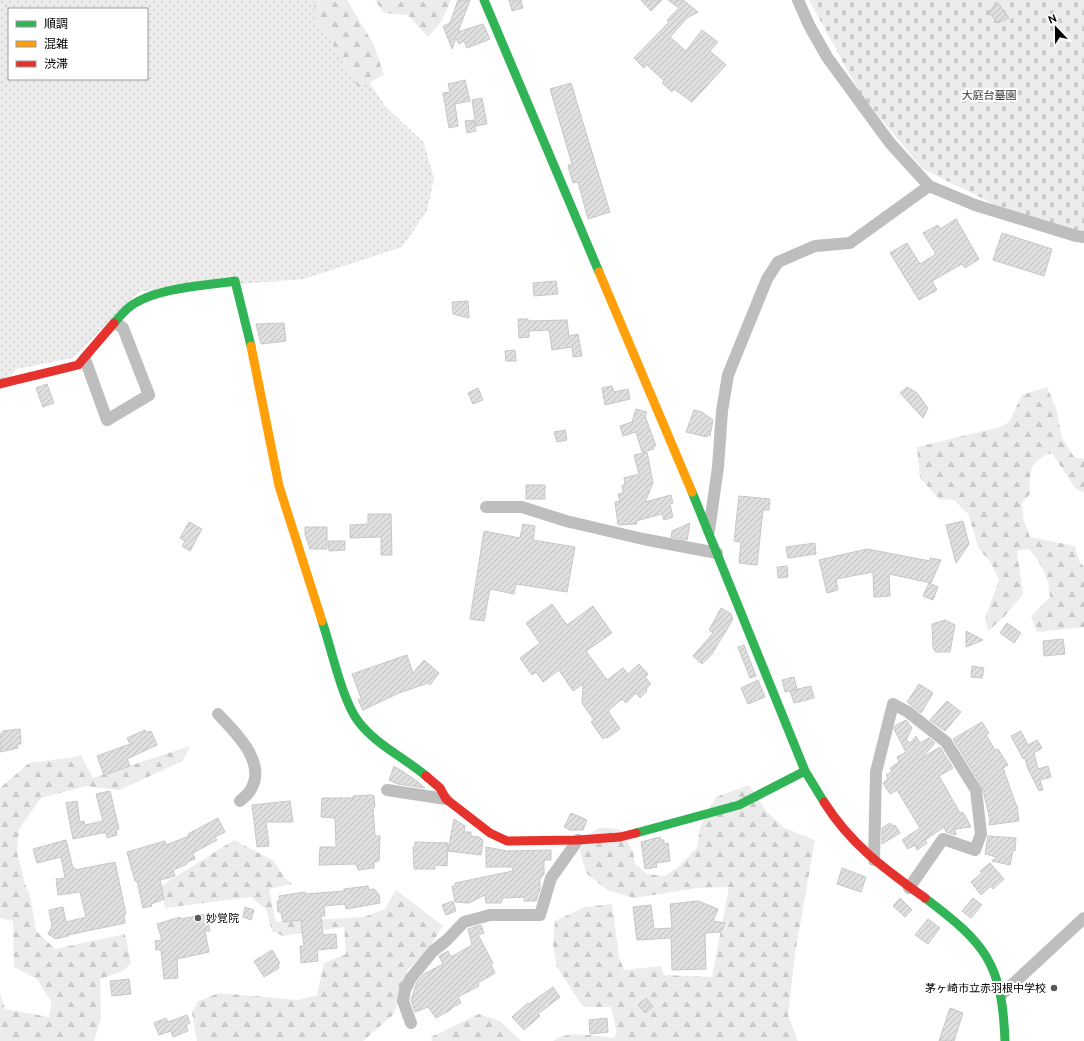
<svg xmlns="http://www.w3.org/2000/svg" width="1084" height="1041" font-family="Ubuntu,'Noto Sans JP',sans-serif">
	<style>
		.grass { fill: url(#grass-dots); fill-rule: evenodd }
		.forest { fill: url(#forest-firs) }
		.cemetery { fill: url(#cemetery-stones) }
		.building { fill: url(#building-hatch); stroke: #c7c7c7 }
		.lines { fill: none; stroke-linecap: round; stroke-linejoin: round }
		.street { stroke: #bebebe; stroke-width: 12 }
		.fast { stroke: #30b455; stroke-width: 9 }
		.slow { stroke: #ff9f0a; stroke-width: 9 }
		.jam { stroke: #e5322d; stroke-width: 9 }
		.poi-dot { fill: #595959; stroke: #fff; stroke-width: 1.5 }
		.labels { text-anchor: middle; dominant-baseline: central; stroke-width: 4; stroke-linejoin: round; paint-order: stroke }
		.park-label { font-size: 11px; fill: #333; stroke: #fff }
		.poi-label { font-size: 11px; fill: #000; stroke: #fff; text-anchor: start }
	</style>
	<defs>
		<pattern id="grass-dots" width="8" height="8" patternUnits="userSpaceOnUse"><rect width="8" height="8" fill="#ececec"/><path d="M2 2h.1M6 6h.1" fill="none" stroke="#c9c9c9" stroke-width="1.8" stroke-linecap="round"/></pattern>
		<pattern id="forest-firs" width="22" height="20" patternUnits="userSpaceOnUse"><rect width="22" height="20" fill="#ececec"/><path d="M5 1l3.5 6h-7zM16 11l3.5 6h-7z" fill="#c9c9c9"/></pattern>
		<pattern id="cemetery-stones" width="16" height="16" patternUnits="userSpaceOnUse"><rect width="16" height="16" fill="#ececec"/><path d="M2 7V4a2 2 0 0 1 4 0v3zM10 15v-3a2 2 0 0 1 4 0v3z" fill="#c9c9c9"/></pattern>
		<pattern id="building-hatch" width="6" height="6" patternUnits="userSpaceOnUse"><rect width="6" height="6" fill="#dfdfdf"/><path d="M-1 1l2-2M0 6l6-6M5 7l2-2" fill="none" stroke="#bebebe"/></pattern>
	</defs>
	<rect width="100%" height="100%" fill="#fff"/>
	<path class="grass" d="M 0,0 L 317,0 L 335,31 L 385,106 L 424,143 L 434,179 L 427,211 L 402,247 L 304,279 L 139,292 L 73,358 L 16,369 L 0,391 ZM 9,9 L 147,9 L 147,79 L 9,79 Z"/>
	<path class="forest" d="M 314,0 L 347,0 L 374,45 L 384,75 L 359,88 L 341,60 L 330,37 L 315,24 Z
		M 375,0 L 451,0 L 441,22 L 428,37 L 408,15 L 384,13 Z
		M 1047,387 L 1056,408 L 1062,438 L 1074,457 L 1084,459 L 1084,493 L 1075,488 L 1052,453 C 1029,460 1029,473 1030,494 L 1022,503 L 1023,518 L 1030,537 L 1075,546 L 1079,561 L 1084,567 L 1084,627 L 1037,632 L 1031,616 L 1050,597 C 1049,577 1041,563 1029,549 L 1017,551 L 1023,594 L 1003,618 L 988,631 L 985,618 L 999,580 L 990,561 L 979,549 L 968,514 L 954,500 L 939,499 L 920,478 L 917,447 L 1000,427 L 1009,422 L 1022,395 Z
		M 190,746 L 183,761 L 119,790 L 86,786 L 41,798 L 19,829 L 17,852 L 25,884 L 30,895 L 36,931 L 55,949 L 125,934 L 131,963 L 123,971 L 100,979 L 101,1018 L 94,1041 L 0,1041 L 0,994 L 5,1009 L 49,1017 L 52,1003 L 37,979 L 14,967 L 13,921 L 0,918 L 0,788 L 29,763 L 81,756 L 93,778 Z
		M 749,785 L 766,811 L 784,828 L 815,840 L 796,948 L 788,1015 L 798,1041 L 553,1041 C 570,1029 593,1036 613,1038 L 617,1033 L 611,1007 L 583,1007 L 557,967 L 553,945 L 555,921 L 585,907 L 612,904 L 619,957 L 624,970 L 661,966 L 664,975 L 712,977 L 729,887 L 697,888 L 634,898 L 607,890 L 586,873 L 580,850 C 593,829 595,824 621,830 L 633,852 L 635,864 L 647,874 L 665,876 L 677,868 L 697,848 L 700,828 L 716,797 Z
		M 234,840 L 274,861 L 284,877 L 292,884 L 269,889 L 276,922 L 364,917 L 385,909 L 396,890 L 443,926 L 429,948 L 407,971 L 394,1014 L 363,1041 L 197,1041 L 192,1013 L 198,1001 L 219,993 L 298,1000 L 317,995 L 324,963 L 346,954 L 344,927 L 283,936 L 272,931 L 266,909 L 251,897 L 165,908 L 161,886 Z
		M 479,1014 L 500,1021 L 521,1041 L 432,1041 L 431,1037 Z"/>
	<path class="cemetery" d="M 809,0 L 1084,0 L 1084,233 L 1010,212 L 923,169 L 861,95 Z"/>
	<path class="building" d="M 458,0 L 470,0 L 458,32 L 483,24 L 490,39 L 467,48 L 464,41 L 459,44 L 456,38 L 452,49 L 443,26 L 450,23 Z
		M 509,0 L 521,0 L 523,8 L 512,11 Z
		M 641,0 L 662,0 L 651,11 Z
		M 668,0 L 683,0 L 698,12 L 687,18 L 670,37 L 686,51 L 702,30 L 718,42 L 710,51 L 726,65 L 692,102 L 674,89 L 672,92 L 662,83 L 664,81 L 647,65 L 644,68 L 634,58 L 669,22 L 667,20 L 679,8 Z
		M 997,2 L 1009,18 L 998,23 L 989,12 Z
		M 465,80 L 470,101 L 455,104 L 458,126 L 449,128 L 443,93 L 450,92 L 448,84 Z
		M 571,83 L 610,212 L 588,219 L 578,182 L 573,183 L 568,165 L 572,164 L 550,89 Z
		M 482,98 L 487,124 L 476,126 L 472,100 Z
		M 474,120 L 476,131 L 467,133 L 465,121 Z
		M 956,219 L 979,259 L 965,268 L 962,264 L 932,281 L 937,290 L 919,300 L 890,253 L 907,243 L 920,264 L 936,254 L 923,233 L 938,225 L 940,229 Z
		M 1002,233 L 1052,249 L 1044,276 L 993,260 Z
		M 556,281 L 558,294 L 534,296 L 533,283 Z
		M 468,301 L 469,318 L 453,314 L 452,302 Z
		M 518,319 L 528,319 L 528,321 L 567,320 L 569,336 L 578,334 L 582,356 L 573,357 L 572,347 L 552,350 L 549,330 L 529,331 L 529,337 L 519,338 Z
		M 284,323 L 286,341 L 261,344 L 256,324 Z
		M 515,350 L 516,361 L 506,361 L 505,351 Z
		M 47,384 L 54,403 L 43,407 L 36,388 Z
		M 612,386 L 614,392 L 628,389 L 630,399 L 605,405 L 602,388 Z
		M 907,387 L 917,393 L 928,408 L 923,418 L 900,393 Z
		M 478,388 L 483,400 L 473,404 L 468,393 Z
		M 636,409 L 647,412 L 645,416 L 656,446 L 653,447 L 654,449 L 642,452 L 636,432 L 623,436 L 620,426 L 632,422 Z
		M 694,410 L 702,412 L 713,420 L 710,436 L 708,435 L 707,437 L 686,432 Z
		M 565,430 L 567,440 L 557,442 L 554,432 Z
		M 647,452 L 653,483 L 645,502 L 671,495 L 673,503 L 670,504 L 673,517 L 664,520 L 662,514 L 636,521 L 637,524 L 618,525 L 615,502 L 620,501 L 618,494 L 623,493 L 622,485 L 625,485 L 624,478 L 639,474 L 634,455 Z
		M 526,485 L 545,485 L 545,499 L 526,499 Z
		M 739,496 L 770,499 L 769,510 L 763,510 L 757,565 L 739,563 L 741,542 L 734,541 Z
		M 368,514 L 391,514 L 392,555 L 381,555 L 381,537 L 350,538 L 350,525 L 368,524 Z
		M 963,521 L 969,544 L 956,563 L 946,525 Z
		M 189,522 L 202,529 L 190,551 L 182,546 L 185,541 L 180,538 Z
		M 690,523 L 687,540 L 671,537 L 672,531 Z
		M 523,524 L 535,526 L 533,540 L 575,547 L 567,592 L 516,584 L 514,594 L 490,589 L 484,621 L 470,619 L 484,531 L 520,538 Z
		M 305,527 L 327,527 L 327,549 L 310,549 L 305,534 Z
		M 328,541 L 345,541 L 345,550 L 329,551 Z
		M 815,543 L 816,554 L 788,558 L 786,547 Z
		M 867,549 L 930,561 L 930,558 L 941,560 L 931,583 L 889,574 L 890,596 L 874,597 L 873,572 L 836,579 L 838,590 L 827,593 L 819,560 Z
		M 787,566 L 788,577 L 778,578 L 777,567 Z
		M 929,583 L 938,587 L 933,600 L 923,596 Z
		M 552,604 L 567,625 L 593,606 L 612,633 L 586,651 L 607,680 L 623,668 L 628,674 L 639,664 L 648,674 L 645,677 L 651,684 L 646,689 L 647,691 L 640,698 L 636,693 L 626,703 L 622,699 L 608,711 L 620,729 L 607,738 L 606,737 L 603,739 L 591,722 L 594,720 L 582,703 L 583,684 L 573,691 L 559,670 L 543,682 L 536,672 L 532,675 L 520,658 L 540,643 L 526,623 Z
		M 721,608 L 731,614 L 733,619 L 712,654 L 702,664 L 693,656 L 713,633 L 709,630 Z
		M 945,620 L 955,625 L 950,652 L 935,652 L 933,647 L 932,624 Z
		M 1007,623 L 1021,633 L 1014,643 L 1000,633 Z
		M 966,631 L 983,640 L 966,647 Z
		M 1063,639 L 1065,654 L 1044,656 L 1043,641 Z
		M 744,645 L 756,676 L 750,678 L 738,647 Z
		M 407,655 L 413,673 L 424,660 L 439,673 L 430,685 L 428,683 L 399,693 L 363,710 L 358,700 L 361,698 L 352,674 Z
		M 972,666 L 984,668 L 982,678 L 971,677 Z
		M 794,677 L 797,689 L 785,692 L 782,680 Z
		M 758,680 L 765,697 L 748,704 L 741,688 Z
		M 919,684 L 933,693 L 921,713 L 907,702 Z
		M 811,686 L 814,698 L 794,703 L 790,691 Z
		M 947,701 L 961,712 L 945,731 L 930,720 Z
		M 906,720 L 912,728 L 906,740 L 910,743 L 916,736 L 920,743 L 929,738 L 935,743 L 922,758 L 940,747 L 953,768 L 939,776 L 960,813 L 962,812 L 964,814 L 971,827 L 955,829 L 956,835 L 946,832 L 944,827 L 925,840 L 927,843 L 917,850 L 915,845 L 908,849 L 902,840 L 920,828 L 897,790 L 890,794 L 883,783 L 888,779 L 886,775 L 892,772 L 890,768 L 899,762 L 897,757 L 906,752 L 894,729 L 895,726 Z
		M 982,722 L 989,733 L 986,735 L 995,750 L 998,749 L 1008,765 L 1003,768 L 1016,805 L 1017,805 L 1019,821 L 989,825 L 990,820 L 982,786 L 953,739 Z
		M 20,729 L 21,744 L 17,744 L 18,748 L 0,752 L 0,735 L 3,731 Z
		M 145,730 L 146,733 L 151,731 L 157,745 L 127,759 L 130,766 L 104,775 L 97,756 L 130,744 L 127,738 Z
		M 1021,731 L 1028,745 L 1037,740 L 1042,748 L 1034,753 L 1038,769 L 1048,766 L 1051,777 L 1040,780 L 1043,790 L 1039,791 L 1028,769 L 1025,758 L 1023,759 L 1011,736 Z
		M 394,766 L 414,779 L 425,788 L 398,784 L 389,780 Z
		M 110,791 L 119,829 L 116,830 L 117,835 L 107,838 L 106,833 L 102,833 L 73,839 L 66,803 L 77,801 L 80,822 L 84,821 L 85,825 L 103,821 L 96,794 Z
		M 371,795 L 374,796 L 375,807 L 373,808 L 375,836 L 380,836 L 379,861 L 374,862 L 374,868 L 358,870 L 356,864 L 319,865 L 320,847 L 336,847 L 335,818 L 321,817 L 322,798 L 353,798 L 353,796 Z
		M 290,801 L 293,822 L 266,822 L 269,846 L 257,847 L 252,805 Z
		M 571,813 L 587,820 L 583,830 L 570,830 L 564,827 Z
		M 218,818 L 225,832 L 215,837 L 217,840 L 193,853 L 195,859 L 187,862 L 187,864 L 173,870 L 175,876 L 160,880 L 164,899 L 151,904 L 152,906 L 143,908 L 137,881 L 135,881 L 127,852 L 165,841 L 166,845 L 189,836 L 188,834 Z
		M 454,819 L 465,826 L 464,832 L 471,832 L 471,836 L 479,837 L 483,840 L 481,855 L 448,851 Z
		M 890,823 L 893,826 L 895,825 L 900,833 L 882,844 L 882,828 Z
		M 988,836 L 1016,838 L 1015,851 L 1013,850 L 1010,865 L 992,861 L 997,857 L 985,854 Z
		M 660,837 L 661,840 L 664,840 L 664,844 L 668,843 L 670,861 L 656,863 L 657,867 L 645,869 L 641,842 Z
		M 66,840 L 73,868 L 75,868 L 75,870 L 115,862 L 126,914 L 124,915 L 125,923 L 68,935 L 68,936 L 56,939 L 48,934 L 52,926 L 49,910 L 63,907 L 66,922 L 86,917 L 80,892 L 58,895 L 56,879 L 65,878 L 61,857 L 37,863 L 33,849 Z
		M 415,842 L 448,843 L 447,866 L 435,865 L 435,869 L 414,869 L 413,847 L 415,847 Z
		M 486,847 L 507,851 L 551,850 L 551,860 L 544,860 L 544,874 L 540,879 L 540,889 L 536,901 L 524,901 L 524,897 L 503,898 L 501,903 L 486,903 L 485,895 L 469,903 L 455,902 L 452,886 L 455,886 L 455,883 L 513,871 L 512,867 L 486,867 Z
		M 990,863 L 1004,879 L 993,889 L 991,886 L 981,895 L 971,882 L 982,873 L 980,871 Z
		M 842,868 L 866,877 L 861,892 L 837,884 Z
		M 368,886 L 369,890 L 374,889 L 379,894 L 380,903 L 346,909 L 345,904 L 324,906 L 325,916 L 321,916 L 323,935 L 336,934 L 337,948 L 317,950 L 318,961 L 301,963 L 300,946 L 304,946 L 301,920 L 283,922 L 281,912 L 278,912 L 277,901 L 280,900 L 279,896 L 305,892 L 306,894 L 344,891 L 344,889 Z
		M 900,898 L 912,910 L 905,917 L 893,906 Z
		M 973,898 L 982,905 L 971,918 L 962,911 Z
		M 453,901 L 456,911 L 446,915 L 442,905 Z
		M 698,901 L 718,909 L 713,921 L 725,923 L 721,932 L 705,933 L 706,969 L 672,970 L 671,938 L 637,940 L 633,907 L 651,905 L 654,929 L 672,928 L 670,904 Z
		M 245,907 L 254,910 L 251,920 L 243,917 Z
		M 206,914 L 210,931 L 205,931 L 209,952 L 177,959 L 178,978 L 164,979 L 161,950 L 156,950 L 155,941 L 162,940 L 157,924 L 180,917 L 181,919 Z
		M 928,919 L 940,928 L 928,944 L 915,935 Z
		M 481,925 L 484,933 L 478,935 L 493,963 L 491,965 L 495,973 L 478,983 L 479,986 L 458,997 L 461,1003 L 451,1008 L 452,1009 L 436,1018 L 428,1007 L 415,1012 L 411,1000 L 417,982 L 424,974 L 443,964 L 439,956 L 448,951 L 451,957 L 472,945 L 468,929 Z
		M 272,950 L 280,963 L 278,965 L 279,968 L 264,977 L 254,961 Z
		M 129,979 L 131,994 L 112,996 L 110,981 Z
		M 553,987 L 560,997 L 538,1014 L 540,1016 L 524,1030 L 512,1017 L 528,1003 L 529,1004 Z
		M 646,998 L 653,1007 L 645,1013 L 638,1005 Z
		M 950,1008 L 963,1013 L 954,1041 L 939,1041 Z
		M 187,1015 L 190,1023 L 186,1025 L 188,1031 L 173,1037 L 171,1031 L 159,1035 L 154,1023 L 166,1018 L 168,1022 Z
		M 607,1018 L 608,1032 L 590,1034 L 589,1020 Z"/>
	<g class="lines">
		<path class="street" d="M 798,0 L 809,25 L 827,57 L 890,143 L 929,186 L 975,205 L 1076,236 L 1084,237
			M 85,359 L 107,420 L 149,395 L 123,328 L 116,323
			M 486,507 L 522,507 L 566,521 L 643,539 L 717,553
			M 709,531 L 718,467 L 722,411 L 728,375 L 767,279 L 778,262 L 815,246 L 850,243 L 929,186
			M 218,714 C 235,732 267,762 251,789 C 249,794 244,797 240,801
			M 387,790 L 446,799
			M 874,860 L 876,772 L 893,704 L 908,712 L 946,742 L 976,790 L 981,834 L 975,850 L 943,839 L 909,888
			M 1003,993 L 1084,918
			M 411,1023 L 403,1001 L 405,990 L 411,978 L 433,951 L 447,940 L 464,922 L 490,915 L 540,915 L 551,878 L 578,840"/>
		<path class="fast" d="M 484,0 L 599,272
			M 114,323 C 121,315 128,306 137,302 C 164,287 205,286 235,281 L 251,346
			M 692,492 L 805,771 L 824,802
			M 322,621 C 331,647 342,700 358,721 C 375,744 405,758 426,776
			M 636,833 L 739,805 L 805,771
			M 925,898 C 986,944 1002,963 1005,1041"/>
		<path class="slow" d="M 599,272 L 692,492
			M 251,346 L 279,486 L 322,621"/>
		<path class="jam" d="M 0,384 L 78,365 L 114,323
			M 426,776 L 440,788 L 446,799 L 490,833 L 507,841 L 578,840 L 620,837 L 636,833
			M 824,802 C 851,845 885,869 925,898"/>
	</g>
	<g class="poi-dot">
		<circle cx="198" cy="918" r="4"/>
		<circle cx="1054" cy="988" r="4"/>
	</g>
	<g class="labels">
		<g class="park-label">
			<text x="989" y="95">大庭台墓園</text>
		</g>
		<g class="poi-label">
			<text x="206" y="918">妙覚院</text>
			<text x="1046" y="988" text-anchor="end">茅ヶ崎市立赤羽根中学校</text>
		</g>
	</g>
	<rect x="8" y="8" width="140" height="72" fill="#ffffff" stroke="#999999"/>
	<rect x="16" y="21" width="20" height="6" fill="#30b455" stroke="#999999"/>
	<text x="44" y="28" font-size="12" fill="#000000">順調</text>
	<rect x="16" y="41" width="20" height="6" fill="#ff9f0a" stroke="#999999"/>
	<text x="44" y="48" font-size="12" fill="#000000">混雑</text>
	<rect x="16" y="61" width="20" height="6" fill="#e5322d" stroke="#999999"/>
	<text x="44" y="68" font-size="12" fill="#000000">渋滞</text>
	<g transform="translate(1056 28) rotate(338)" stroke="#ffffff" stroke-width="3" paint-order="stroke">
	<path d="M0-3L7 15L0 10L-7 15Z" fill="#000000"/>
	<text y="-6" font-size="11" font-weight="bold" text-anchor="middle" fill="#000000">N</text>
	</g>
</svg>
